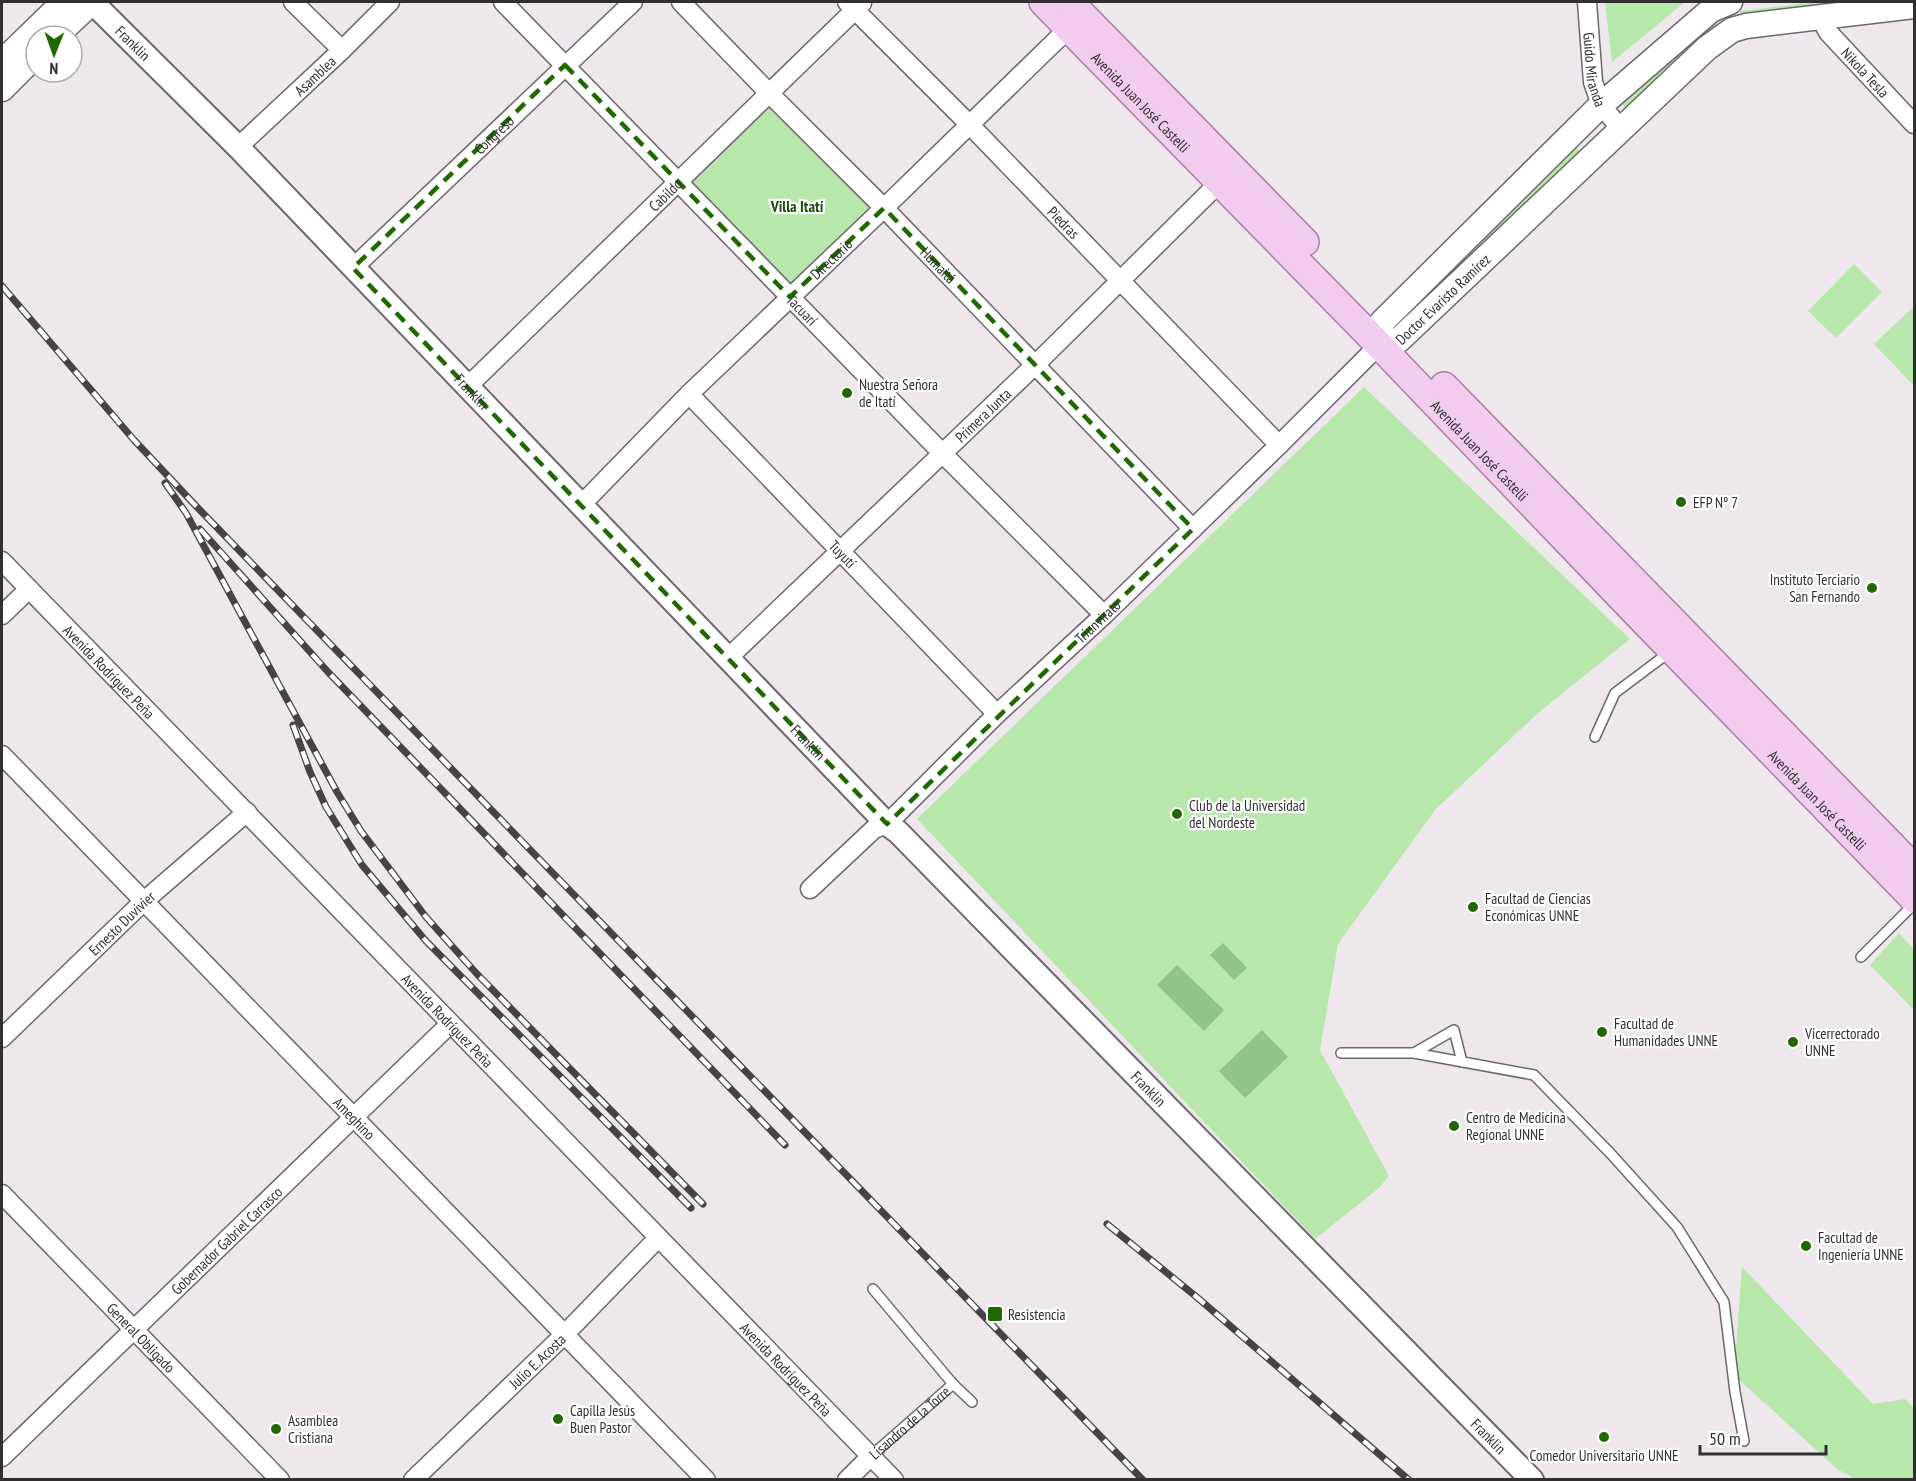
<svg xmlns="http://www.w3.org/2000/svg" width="1916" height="1481" font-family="'PT Sans Narrow',sans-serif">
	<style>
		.green { fill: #b7e7ab }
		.water { fill: #90c583 }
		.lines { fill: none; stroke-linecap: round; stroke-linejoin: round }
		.service-casing { stroke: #6c676c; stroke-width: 12 }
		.minor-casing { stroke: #6c676c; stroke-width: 21 }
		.tertiary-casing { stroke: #6c676c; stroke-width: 26 }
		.secondary-casing { stroke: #6c676c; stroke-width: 27 }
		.primary-casing { stroke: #a97fa4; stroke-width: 30 }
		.service { stroke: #fff; stroke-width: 9 }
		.minor { stroke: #fff; stroke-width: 18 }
		.tertiary { stroke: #fff; stroke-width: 22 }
		.secondary { stroke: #fff; stroke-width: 24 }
		.primary { stroke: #f2ccee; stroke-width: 27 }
		.rail-casing { stroke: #464346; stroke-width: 7 }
		.rail { stroke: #fff; stroke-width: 4.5; stroke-dasharray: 14; stroke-linecap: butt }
		.marked { fill: none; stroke: #206801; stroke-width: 4.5; stroke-dasharray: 12 8; stroke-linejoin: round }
		.poi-dot { fill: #206801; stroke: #fff; stroke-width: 2 }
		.labels { text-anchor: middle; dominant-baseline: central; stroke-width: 4.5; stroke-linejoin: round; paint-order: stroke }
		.street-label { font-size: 15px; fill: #312f31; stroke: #fff }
		.poi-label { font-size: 15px; fill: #312f31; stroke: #fff; text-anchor: start }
		.neighbourhood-label { font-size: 16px; font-weight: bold; fill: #1e4b11; stroke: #fff }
	</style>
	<rect width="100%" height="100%" fill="#eee8ed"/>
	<path class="green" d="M 1605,2 L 1685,2 L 1612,62 Z
		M 1817,2 L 1849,2 L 1851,6 L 1743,19 L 1740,11 Z
		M 1711,20 L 1716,25 L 1626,109 L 1619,101 Z
		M 770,105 L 870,207 L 791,284 L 691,183 Z
		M 1575,147 L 1583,154 L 1418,312 L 1410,304 Z
		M 1854,264 L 1882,292 L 1836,338 L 1808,311 Z
		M 1914,306 L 1914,386 L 1874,344 Z
		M 1364,387 L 1630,639 L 1538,713 L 1435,810 L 1338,944 L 1320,1050 L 1389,1176 L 1379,1188 L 1315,1239 L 917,819 Z
		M 1899,933 L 1914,949 L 1914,1010 L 1870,965 Z
		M 1742,1267 L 1873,1404 L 1905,1399 L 1914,1408 L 1914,1479 L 1855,1479 L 1837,1469 L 1734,1375 Z"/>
	<path class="water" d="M 1223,943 L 1247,968 L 1234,980 L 1210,955 Z
		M 1177,965 L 1224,1010 L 1204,1031 L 1157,985 Z
		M 1262,1030 L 1288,1057 L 1245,1098 L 1219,1071 Z"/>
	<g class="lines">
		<defs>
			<g id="service">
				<path d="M 1595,737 L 1615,693 L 1671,651"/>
				<path d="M 1861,957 L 1914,904"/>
				<path d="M 1341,1053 L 1414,1053 L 1534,1075 L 1611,1154 L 1677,1227 L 1724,1302 L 1735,1392 L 1744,1441"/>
				<path d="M 1414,1053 L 1454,1030 L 1462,1062"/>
				<path d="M 873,1289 L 953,1384 L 972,1402"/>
				<path id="s1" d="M 871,1456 L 953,1384"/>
			</g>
			<g id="minor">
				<path d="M 293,2 L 342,50"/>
				<path id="s2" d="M 503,2 L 942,453 L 1104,615"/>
				<path id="s3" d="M 681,2 L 769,93 L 884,208 L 1193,529"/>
				<path id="s4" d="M 847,2 L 969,124 L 1279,445"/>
				<path id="s5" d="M 1587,2 L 1593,82 L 1601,105 L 1621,129"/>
				<path id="s6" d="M 1820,17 L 1828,32 L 1914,124"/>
				<path id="s7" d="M 238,147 L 342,50 L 390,2"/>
				<path id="s8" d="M 353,268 L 633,2"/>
				<path id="s9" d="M 467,387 L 862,3"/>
				<path id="s10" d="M 689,394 L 997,714"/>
				<path id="s11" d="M 581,505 L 689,394 L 884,208 L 1075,22"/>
				<path id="s12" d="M 2,561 L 894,1480"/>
				<path d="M 2,615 L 29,589"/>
				<path id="s13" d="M 728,658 L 1035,365 L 1226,176"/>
				<path id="s14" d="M 2,755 L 706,1480"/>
				<path id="s15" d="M 810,889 L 874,829 L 887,824 L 997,714 L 1104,615 L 1279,445 L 1379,345"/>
				<path id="s16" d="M 2,1038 L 143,902 L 247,812"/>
				<path id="s17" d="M 2,1194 L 280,1480"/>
				<path id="s18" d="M 2,1457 L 450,1024"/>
				<path id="s19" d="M 413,1480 L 564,1335 L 658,1238"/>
				<path d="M 847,1480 L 871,1456"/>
			</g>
			<g id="tertiary">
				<path id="s20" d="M 92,2 L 238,147 L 887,824 L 898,832 L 1532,1480"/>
			</g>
			<g id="secondary">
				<path d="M 56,36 L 92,2"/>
				<path d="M 2,62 L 64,2"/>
				<path d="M 2,89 L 36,55"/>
				<path id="s21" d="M 1399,340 L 1707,48 L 1732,30 L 1746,26 L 1914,6"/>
				<path d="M 1379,345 L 1382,322 L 1601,105 L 1711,10 L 1730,2"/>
			</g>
			<g id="primary">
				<path id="s22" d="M 1043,2 L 1379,345 L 1634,611 L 1914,899"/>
				<path d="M 1070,2 L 1305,242"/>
				<path d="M 1444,386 L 1914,868"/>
			</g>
		</defs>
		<use href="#service" class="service-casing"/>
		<use href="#minor" class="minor-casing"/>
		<use href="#tertiary" class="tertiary-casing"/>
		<use href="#secondary" class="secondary-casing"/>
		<use href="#primary" class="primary-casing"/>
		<use href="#service" class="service"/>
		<use href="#minor" class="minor"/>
		<use href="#tertiary" class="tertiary"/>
		<use href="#secondary" class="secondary"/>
		<use href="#primary" class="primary"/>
		<defs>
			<path id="rail" d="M 2,286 L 134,440 L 196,506 L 1143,1480
				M 165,483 L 186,513 L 337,792 L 361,831 L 426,917 L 477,974 L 703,1204
				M 200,529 L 328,672 L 785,1145
				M 293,725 L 310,772 L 326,807 L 362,865 L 426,941 L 691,1208
				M 1107,1224 L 1199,1299 L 1409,1480"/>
		</defs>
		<use href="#rail" class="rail-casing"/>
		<use href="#rail" class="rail"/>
	</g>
	<path class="marked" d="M 565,65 L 790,297 L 884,208 L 1193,529 L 887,824 L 353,268 Z"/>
	<g class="poi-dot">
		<circle cx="847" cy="393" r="6"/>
		<circle cx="1681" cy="502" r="6"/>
		<circle cx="1872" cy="588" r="6"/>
		<circle cx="1177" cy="814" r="6"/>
		<circle cx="1473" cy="907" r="6"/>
		<circle cx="1602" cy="1032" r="6"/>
		<circle cx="1793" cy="1042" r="6"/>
		<circle cx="1454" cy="1126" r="6"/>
		<circle cx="1806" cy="1246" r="6"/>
		<rect x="987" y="1306" width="16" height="16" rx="3"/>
		<circle cx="558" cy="1419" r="6"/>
		<circle cx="276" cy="1429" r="6"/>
		<circle cx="1604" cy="1437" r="6"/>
	</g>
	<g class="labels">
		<g class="street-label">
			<text stroke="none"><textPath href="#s20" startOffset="58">Franklin</textPath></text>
			<text stroke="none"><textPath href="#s5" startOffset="68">Guido Miranda</textPath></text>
			<text stroke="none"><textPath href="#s6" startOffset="72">Nikola Tesla</textPath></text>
			<text stroke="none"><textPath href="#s7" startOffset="105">Asamblea</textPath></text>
			<text stroke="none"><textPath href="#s22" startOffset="140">Avenida Juan José Castelli</textPath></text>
			<text stroke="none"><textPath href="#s8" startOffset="194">Congreso</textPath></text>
			<text stroke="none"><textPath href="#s9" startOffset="276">Cabildo</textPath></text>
			<text stroke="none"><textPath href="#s4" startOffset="309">Piedras</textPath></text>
			<text stroke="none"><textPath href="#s11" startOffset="351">Directorio</textPath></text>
			<text stroke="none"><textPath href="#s3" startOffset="368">Humaitá</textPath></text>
			<text stroke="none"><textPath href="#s21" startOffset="60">Doctor Evaristo Ramírez</textPath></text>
			<text stroke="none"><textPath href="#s2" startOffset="429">Tacuarí</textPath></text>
			<text stroke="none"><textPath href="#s20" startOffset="544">Franklin</textPath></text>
			<text stroke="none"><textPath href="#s13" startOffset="352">Primera Junta</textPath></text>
			<text stroke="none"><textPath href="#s22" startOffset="626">Avenida Juan José Castelli</textPath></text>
			<text stroke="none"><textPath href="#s10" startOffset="222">Tuyutí</textPath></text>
			<text stroke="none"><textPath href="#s15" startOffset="394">Triunvirato</textPath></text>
			<text stroke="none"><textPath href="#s12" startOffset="154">Avenida Rodríguez Peña</textPath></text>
			<text stroke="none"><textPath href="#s20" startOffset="1030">Franklin</textPath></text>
			<text stroke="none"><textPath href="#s22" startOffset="1112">Avenida Juan José Castelli</textPath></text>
			<text stroke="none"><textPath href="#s16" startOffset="166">Ernesto Duvivier</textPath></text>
			<text stroke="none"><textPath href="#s12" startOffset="640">Avenida Rodríguez Peña</textPath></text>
			<text stroke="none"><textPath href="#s20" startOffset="1516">Franklin</textPath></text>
			<text stroke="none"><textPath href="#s14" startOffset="506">Ameghino</textPath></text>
			<text stroke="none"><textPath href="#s18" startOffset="312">Gobernador Gabriel Carrasco</textPath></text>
			<text stroke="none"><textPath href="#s17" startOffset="200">General Obligado</textPath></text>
			<text stroke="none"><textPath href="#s19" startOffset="172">Julio E. Acosta</textPath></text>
			<text stroke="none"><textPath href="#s12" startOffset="1126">Avenida Rodríguez Peña</textPath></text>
			<text stroke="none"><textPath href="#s1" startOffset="51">Lisandro de la Torre</textPath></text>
			<text stroke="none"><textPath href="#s20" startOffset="2002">Franklin</textPath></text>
		</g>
		<g class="poi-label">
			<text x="859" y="384">Nuestra Señora<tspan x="859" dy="17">de Itatí</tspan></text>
			<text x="1693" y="502">EFP Nº 7</text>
			<text x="1860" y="579" text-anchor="end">Instituto Terciario<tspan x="1860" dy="17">San Fernando</tspan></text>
			<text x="1189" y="805">Club de la Universidad<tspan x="1189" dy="17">del Nordeste</tspan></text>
			<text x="1485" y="898">Facultad de Ciencias<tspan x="1485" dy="17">Económicas UNNE</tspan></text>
			<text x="1614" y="1023">Facultad de<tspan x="1614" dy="17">Humanidades UNNE</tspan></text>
			<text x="1805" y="1033">Vicerrectorado<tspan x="1805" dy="17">UNNE</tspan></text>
			<text x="1466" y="1117">Centro de Medicina<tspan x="1466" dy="17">Regional UNNE</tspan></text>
			<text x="1818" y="1237">Facultad de<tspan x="1818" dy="17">Ingeniería UNNE</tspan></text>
			<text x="1008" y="1314">Resistencia</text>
			<text x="570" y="1410">Capilla Jesús<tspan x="570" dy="17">Buen Pastor</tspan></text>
			<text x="288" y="1420">Asamblea<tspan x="288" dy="17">Cristiana</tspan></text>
			<text x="1604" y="1455" text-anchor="middle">Comedor Universitario UNNE</text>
		</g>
		<g class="neighbourhood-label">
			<text x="797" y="206">Villa Itatí</text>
		</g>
	</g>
	<rect width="1916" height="1481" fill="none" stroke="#312f31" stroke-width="6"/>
	<g transform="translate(54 54) rotate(181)"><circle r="28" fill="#ffffff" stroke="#adacad" stroke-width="1.5"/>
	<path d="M0-4.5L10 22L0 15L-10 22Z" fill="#206801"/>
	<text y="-9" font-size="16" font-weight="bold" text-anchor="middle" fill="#312f31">N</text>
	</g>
	<path d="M1700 1445v9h126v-9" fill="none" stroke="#312f31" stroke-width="3"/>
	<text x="1709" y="1445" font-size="18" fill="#312f31" stroke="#ffffff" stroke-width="4.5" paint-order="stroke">50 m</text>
</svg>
